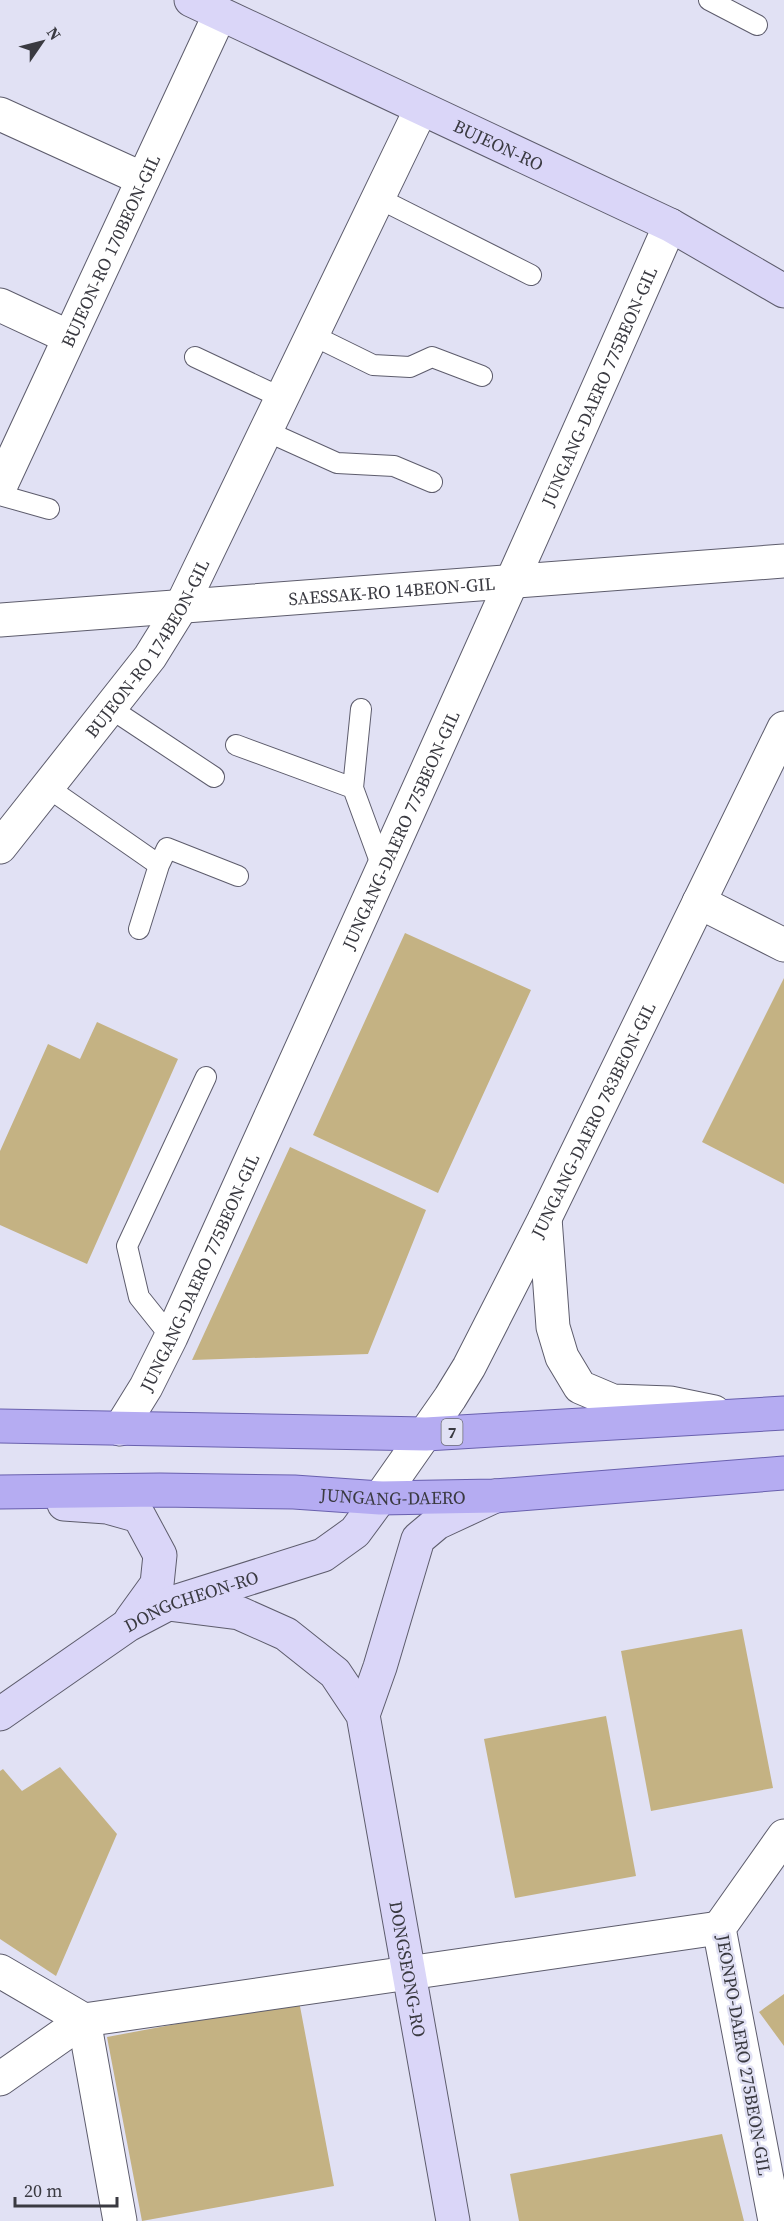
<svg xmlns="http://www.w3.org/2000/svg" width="784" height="2221" font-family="'Source Serif 4',serif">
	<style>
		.building { fill: #c4b283 }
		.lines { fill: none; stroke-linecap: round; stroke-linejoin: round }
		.service-casing { stroke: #5d5c6c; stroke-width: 22 }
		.minor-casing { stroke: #5d5c6c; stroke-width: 35 }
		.tertiary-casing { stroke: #5d5c6c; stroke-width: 35 }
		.secondary-casing { stroke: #5d5c6c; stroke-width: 35 }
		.primary-casing { stroke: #6960ae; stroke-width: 35 }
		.service { stroke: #fff; stroke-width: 20 }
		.minor { stroke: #fff; stroke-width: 33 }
		.tertiary { stroke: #fff; stroke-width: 33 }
		.secondary { stroke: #dad6f8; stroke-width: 33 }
		.primary { stroke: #b5acf2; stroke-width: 33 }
		.labels { text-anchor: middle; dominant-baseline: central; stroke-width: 5; stroke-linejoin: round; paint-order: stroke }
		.shield { fill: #e1e1f4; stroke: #6c6c77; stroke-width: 1.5 }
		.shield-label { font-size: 16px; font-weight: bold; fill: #3a3a41 }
		.street-label { font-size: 18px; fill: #3a3a41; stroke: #e1e1f4 }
	</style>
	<rect width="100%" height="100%" fill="#e1e1f4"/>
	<path class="building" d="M 405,933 L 531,990 L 438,1193 L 313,1135 Z
		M 784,978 L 784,1184 L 702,1142 Z
		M 97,1022 L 178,1059 L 87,1264 L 0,1225 L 0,1151 L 48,1044 L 80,1059 Z
		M 290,1147 L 426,1210 L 368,1354 L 192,1360 Z
		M 742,1629 L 773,1788 L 651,1811 L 621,1651 Z
		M 606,1716 L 636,1876 L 515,1898 L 484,1739 Z
		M 60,1767 L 117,1834 L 56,1976 L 0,1939 L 0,1771 L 3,1769 L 22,1791 Z
		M 784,1994 L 784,2046 L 759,2012 Z
		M 299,2001 L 334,2186 L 142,2221 L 107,2037 Z
		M 722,2134 L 744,2221 L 519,2221 L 510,2174 Z"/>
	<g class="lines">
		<defs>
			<path id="service" d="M 709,0 L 757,25
				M 378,198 L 531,275
				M 312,335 L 373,365 L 410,367 L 432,357 L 482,376
				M 195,357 L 282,398
				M 266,431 L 337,463 L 394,466 L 432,482
				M 0,495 L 49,509
				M 110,708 L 214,777
				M 361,709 L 353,788 L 382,867
				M 236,745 L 353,788
				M 47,787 L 159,865 L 167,848 L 238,876
				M 139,929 L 159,865
				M 171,1337 L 139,1297 L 127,1246 L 206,1077"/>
			<g id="minor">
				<path d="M 0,114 L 143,179"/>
				<path d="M 0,305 L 69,337"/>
				<path id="s1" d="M 0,487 L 220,14"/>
				<path id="s2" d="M 0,620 L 784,561"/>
				<path id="s3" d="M 0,847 L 150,657 L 181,607 L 421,109"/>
				<path d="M 699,902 L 784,945"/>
				<path id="s4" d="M 120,1429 L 146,1387 L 171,1337 C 338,967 507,597 670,225"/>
				<path d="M 0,1971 L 84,2020 L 120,2221"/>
				<path d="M 0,2079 L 84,2020 L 719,1928"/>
				<path d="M 775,2221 L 719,1928 L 784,1836"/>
			</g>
			<g id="tertiary">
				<path d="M 545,1218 L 553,1327 L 562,1357 L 580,1387 L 613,1401 L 670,1403 L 714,1412"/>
				<path id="s5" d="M 380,1498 L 450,1398 L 469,1367 L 545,1218 L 784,728"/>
			</g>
			<g id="secondary">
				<path id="s6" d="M 191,0 L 670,225 L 784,291"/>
				<path d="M 64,1504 L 107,1507 L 139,1516 L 160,1555 L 157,1584 L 131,1620"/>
				<path id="s7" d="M 168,1604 L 239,1613 L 286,1634 L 335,1673 L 363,1715 L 453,2221"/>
				<path id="s8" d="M 0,1714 L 128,1625 L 168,1604 L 323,1555 L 355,1532 L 380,1498"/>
				<path d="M 363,1715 L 380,1667 L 418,1539 L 437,1523 L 495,1496"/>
			</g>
			<g id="primary">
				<path d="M 0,1426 L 426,1434 L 784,1413"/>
				<path id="s9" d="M 0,1492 L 160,1490 L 294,1492 L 380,1498 L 495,1496 L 784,1473"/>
			</g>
		</defs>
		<use href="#service" class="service-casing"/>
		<use href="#minor" class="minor-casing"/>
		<use href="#tertiary" class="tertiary-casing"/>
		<use href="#secondary" class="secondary-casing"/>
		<use href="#primary" class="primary-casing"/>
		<use href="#service" class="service"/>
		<use href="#minor" class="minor"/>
		<use href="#tertiary" class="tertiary"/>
		<use href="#secondary" class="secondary"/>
		<use href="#primary" class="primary"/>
	</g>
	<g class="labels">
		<rect class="shield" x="441.5" y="1419" width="21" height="26" rx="4.5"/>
		<g class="shield-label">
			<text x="452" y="1432">7</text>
		</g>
		<g class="street-label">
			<text stroke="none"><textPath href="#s6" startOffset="340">BUJEON-RO</textPath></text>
			<text stroke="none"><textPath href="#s1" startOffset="261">BUJEON-RO 170BEON-GIL</textPath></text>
			<text stroke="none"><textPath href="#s4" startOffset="1148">JUNGANG-DAERO 775BEON-GIL</textPath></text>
			<text stroke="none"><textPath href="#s2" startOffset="393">SAESSAK-RO 14BEON-GIL</textPath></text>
			<text stroke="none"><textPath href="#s3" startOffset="248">BUJEON-RO 174BEON-GIL</textPath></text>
			<text stroke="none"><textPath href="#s4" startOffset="662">JUNGANG-DAERO 775BEON-GIL</textPath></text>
			<text stroke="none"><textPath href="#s5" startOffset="435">JUNGANG-DAERO 783BEON-GIL</textPath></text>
			<text stroke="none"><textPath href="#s4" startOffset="176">JUNGANG-DAERO 775BEON-GIL</textPath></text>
			<text stroke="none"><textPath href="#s9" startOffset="393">JUNGANG-DAERO</textPath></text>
			<text stroke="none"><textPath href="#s8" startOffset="224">DONGCHEON-RO</textPath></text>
			<text stroke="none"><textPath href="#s7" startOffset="494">DONGSEONG-RO</textPath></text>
			<text transform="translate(744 2055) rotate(80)">JEONPO-DAERO 275BEON-GIL</text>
		</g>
	</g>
	<g transform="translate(42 42) rotate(55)" stroke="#e1e1f4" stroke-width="4.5" paint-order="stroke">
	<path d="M0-4.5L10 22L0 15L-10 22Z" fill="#3a3a41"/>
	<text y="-9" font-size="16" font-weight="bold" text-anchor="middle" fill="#3a3a41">N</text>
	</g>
	<path d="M15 2197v9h102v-9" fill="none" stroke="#3a3a41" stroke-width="3"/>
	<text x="24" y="2197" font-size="18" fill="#3a3a41" stroke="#e1e1f4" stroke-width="4.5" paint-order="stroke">20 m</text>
</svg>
